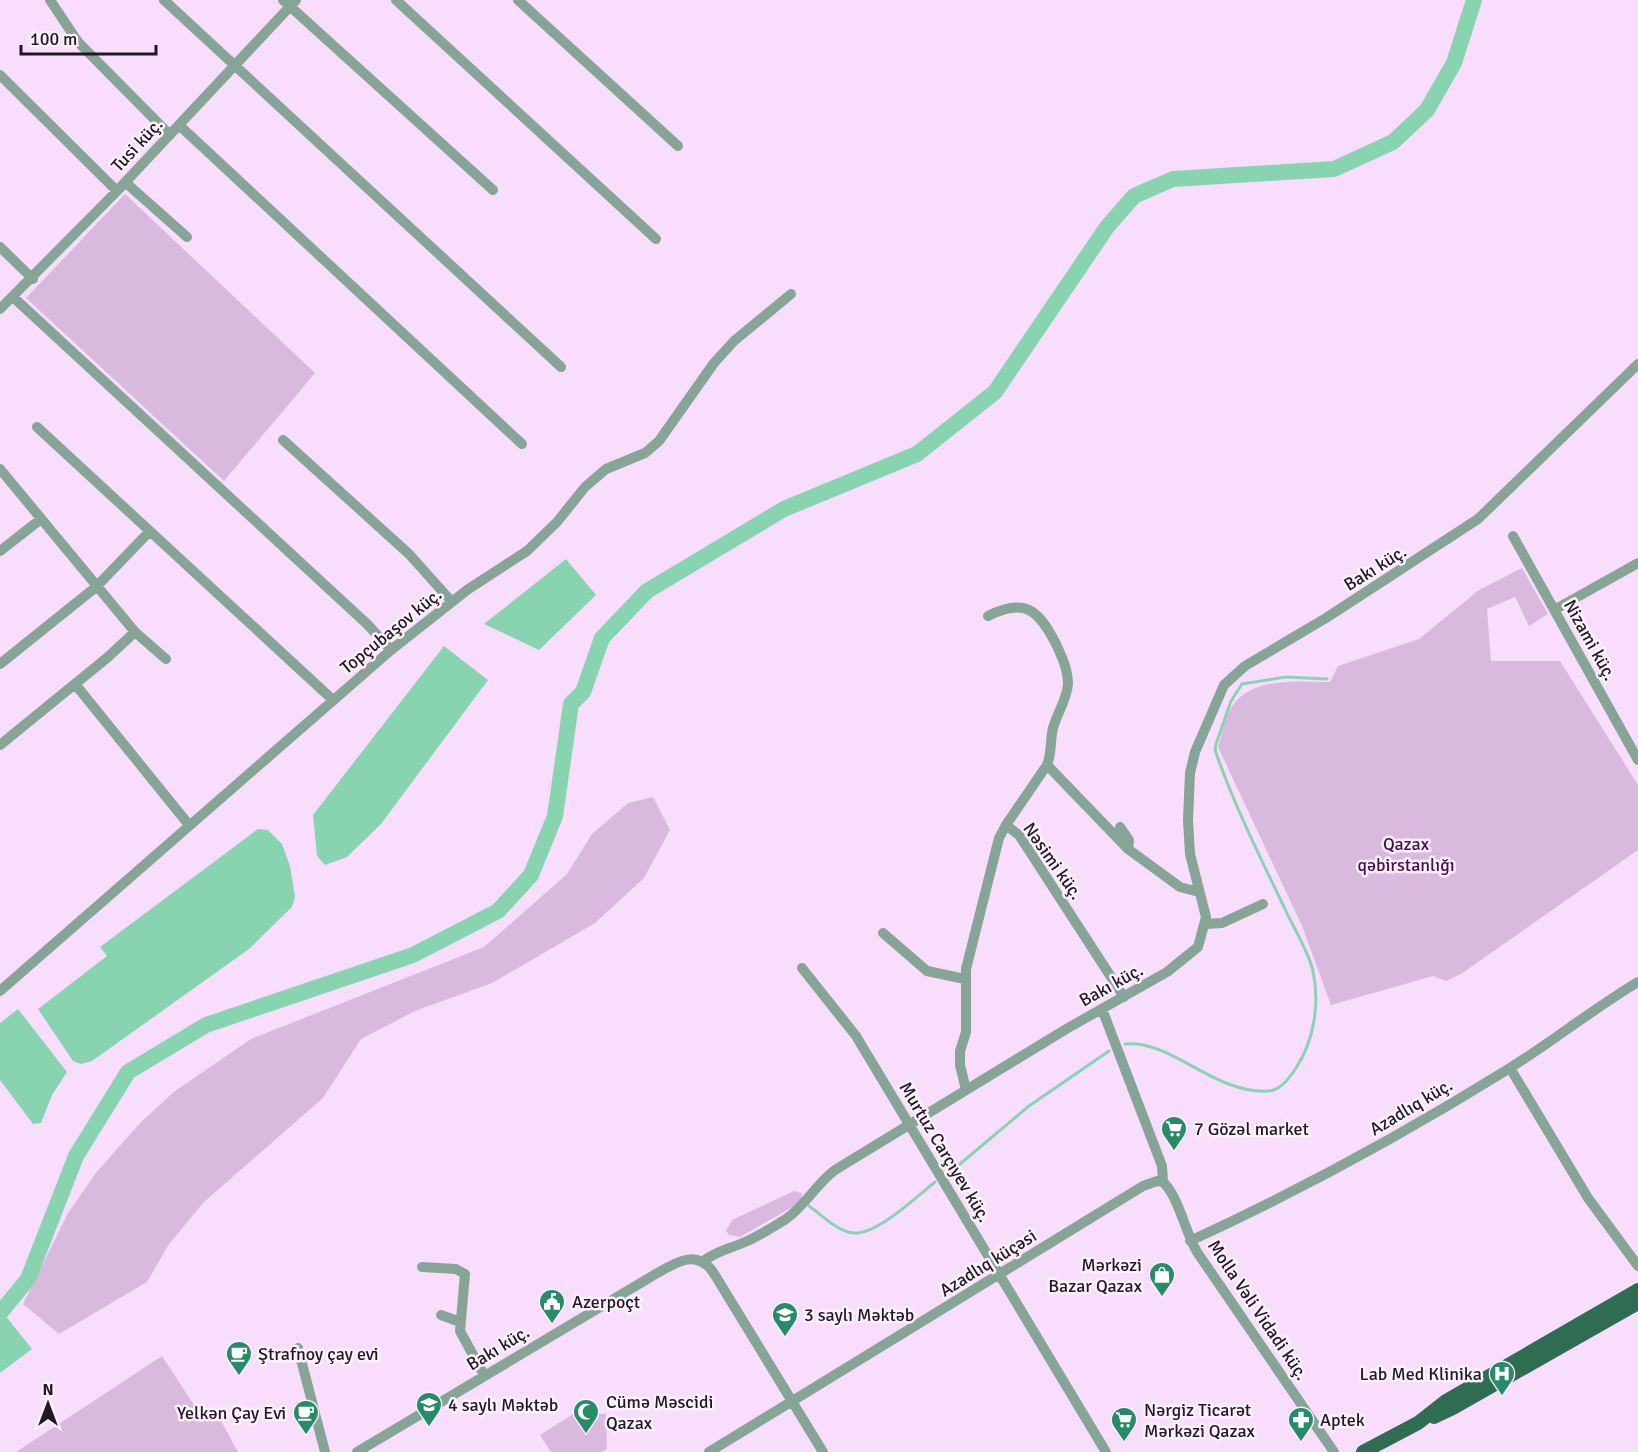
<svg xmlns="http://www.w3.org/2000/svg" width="1638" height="1452" font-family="Signika,sans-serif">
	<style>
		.green { fill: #d9bade }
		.water { fill: #88d4b1 }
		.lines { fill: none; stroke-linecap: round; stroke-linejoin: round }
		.stream { stroke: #88d4b1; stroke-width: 3 }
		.river { stroke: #88d4b1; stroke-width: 16 }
		.minor { stroke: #86a596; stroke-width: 10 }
		.major { stroke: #2f6d53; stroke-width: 14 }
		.labels { text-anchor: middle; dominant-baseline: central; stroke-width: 5; stroke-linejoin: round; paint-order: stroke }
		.street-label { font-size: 18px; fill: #211822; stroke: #fcf1fd }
		.park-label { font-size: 18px; fill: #460e4f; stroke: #fcf1fd }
		.poi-label { font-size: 18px; fill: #211822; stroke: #fcf1fd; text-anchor: start }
	</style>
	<rect width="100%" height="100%" fill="#f8defc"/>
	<path class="green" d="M 125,194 L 315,373 L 224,481 L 26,298 Z
		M 1522,568 L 1548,614 L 1529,626 L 1515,597 L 1487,609 L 1491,661 L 1560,661 L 1638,785 L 1638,850 L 1461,974 L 1446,981 L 1433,976 L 1331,1005 L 1302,926 L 1218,747 C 1222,735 1224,719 1231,708 C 1251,676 1298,682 1330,682 L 1338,666 L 1419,639 L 1479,590 Z
		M 653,797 L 670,830 L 644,878 L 595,923 L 492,983 L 415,1011 L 361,1039 L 323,1098 L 204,1202 L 169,1244 L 147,1282 L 59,1334 L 23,1304 L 68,1213 L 95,1174 L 141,1122 L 175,1091 L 251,1039 L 484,947 L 567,874 L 592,834 L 628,803 Z
		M 794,1191 L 802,1193 L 801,1202 L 740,1237 L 729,1235 L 726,1231 L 732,1220 Z
		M 162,1356 L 200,1414 L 214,1408 L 238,1452 L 16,1452 Z
		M 573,1414 L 606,1414 L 607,1449 L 601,1452 L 551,1452 L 540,1435 Z"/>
	<path class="water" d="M 566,559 L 596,595 L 539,650 L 484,624 Z
		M 444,646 L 488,680 L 381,824 L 347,857 L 325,865 L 317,856 L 313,815 Z
		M 258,829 L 268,830 L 282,844 L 290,866 L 295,897 L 292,907 L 249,949 L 92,1061 L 81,1064 L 73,1061 L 38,1009 L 107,956 L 100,947 Z
		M 18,1009 L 67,1072 L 52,1095 L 41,1123 L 33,1124 L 0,1080 L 0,1023 Z
		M 0,1309 L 32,1349 L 0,1373 Z"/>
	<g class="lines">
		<path class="stream" d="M 1125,1044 C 1171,1039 1215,1095 1269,1091 C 1281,1090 1290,1077 1296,1068 C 1314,1041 1320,1003 1313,971 C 1308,950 1294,929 1285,909 C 1260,857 1234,805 1215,750 L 1216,744 L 1231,701 L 1242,684 L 1286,677 L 1327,679
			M 948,1174 L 1029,1106 L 1109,1051
			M 809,1206 C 822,1215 837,1231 853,1233 C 877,1235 916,1197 935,1182"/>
		<path class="river" d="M 0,1313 L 28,1279 L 76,1156 L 128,1072 L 206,1025 L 413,955 L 498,911 L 531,875 L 555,816 L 571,704 L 583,692 L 602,638 L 647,591 L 784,509 L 917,454 L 995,392 L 1107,227 L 1134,196 L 1173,179 L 1334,169 L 1393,142 L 1427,110 L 1454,63 L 1474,0"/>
		<path class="minor" d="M 50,0 L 78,42 L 170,135
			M 164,0 L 561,367
			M 283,0 L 493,190
			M 396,0 L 656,239
			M 518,0 L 678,146
			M 0,75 L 117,191
			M 179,125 L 522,444
			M 125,182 L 187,237
			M 0,247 L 33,279
			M 13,297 L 367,624 L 391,650
			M 0,309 L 117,191 L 296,0
			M 37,427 L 333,700
			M 283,440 L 409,554 L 452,602
			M 0,469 L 135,632 L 166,659
			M 1513,536 L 1638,760
			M 0,551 L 41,519
			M 1554,610 L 1638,563
			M 988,616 C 1026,597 1039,611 1056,644 C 1062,657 1068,670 1068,684 C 1067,699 1057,714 1053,728 C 1050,740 1052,753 1047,765
			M 0,664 L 96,587 L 149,532
			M 75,684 L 189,825
			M 0,745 L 108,657 L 135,632
			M 1120,827 L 1129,840 L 1128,849
			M 1206,924 L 1222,923 L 1263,904
			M 883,933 L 927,971 L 965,979
			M 802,968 L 856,1036 L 1106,1452
			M 0,991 L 391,650 L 467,590 L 527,551 L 557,522 L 585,487 L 606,469 L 645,453 L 659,441 L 714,363 L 734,341 L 791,294
			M 1124,997 L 1019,835 L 1006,825 L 1047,765 L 1128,849 L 1180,887 L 1199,892
			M 1102,1009 L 1162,1166 L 1163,1182
			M 1510,1068 L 1588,1198 L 1638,1266
			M 966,1090 L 960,1065 L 960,1051 L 966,1032 L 966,969 L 999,838 L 1006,825
			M 1163,1182 C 1179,1197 1185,1232 1197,1252 L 1334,1452
			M 1190,1241 C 1301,1190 1407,1132 1510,1068 C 1553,1041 1593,1009 1638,982
			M 703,1261 C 719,1250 729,1249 745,1242 C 759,1236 773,1227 786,1219 C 806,1205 816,1184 835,1170 L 1068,1028 L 1167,972 L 1198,947 L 1206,917 L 1190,854 L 1188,820 L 1190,773 L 1195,752 L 1224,685 L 1245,666 L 1326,618 L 1478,519 L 1638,364
			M 422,1267 L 456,1269 L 465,1274 L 460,1331 L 484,1375
			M 441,1315 L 460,1322
			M 298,1348 L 325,1452
			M 357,1452 L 654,1275 C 675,1263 696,1248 713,1272 L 823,1452
			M 709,1452 L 1143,1186 L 1157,1181 L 1163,1182"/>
		<path class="major" d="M 1434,1417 L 1453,1408 L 1638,1303
			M 1363,1452 L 1418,1423 L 1446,1401 L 1638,1290"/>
	</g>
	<defs>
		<symbol id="supermarket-pin" viewBox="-11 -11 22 30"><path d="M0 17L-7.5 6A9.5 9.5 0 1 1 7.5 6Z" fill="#268b66" stroke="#fcf1fd"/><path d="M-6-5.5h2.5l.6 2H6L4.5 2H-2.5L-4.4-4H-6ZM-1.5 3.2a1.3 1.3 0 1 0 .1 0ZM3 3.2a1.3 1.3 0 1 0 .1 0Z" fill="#fff"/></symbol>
		<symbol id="shop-pin" viewBox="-11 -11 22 30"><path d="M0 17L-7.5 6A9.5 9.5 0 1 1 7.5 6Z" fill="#268b66" stroke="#fcf1fd"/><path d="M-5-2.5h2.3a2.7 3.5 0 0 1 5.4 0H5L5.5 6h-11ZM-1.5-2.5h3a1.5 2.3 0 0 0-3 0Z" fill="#fff"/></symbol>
		<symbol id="civic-pin" viewBox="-11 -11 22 30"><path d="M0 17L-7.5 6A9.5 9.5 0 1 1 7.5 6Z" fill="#268b66" stroke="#fcf1fd"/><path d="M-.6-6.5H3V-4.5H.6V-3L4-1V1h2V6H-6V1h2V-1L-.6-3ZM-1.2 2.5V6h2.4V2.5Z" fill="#fff"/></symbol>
		<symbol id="school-pin" viewBox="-11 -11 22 30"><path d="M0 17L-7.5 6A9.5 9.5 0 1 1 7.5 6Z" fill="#268b66" stroke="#fcf1fd"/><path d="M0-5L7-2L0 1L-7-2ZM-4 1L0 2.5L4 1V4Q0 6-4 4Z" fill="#fff"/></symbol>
		<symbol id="cafe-pin" viewBox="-11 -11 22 30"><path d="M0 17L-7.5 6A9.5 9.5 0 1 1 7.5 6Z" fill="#268b66" stroke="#fcf1fd"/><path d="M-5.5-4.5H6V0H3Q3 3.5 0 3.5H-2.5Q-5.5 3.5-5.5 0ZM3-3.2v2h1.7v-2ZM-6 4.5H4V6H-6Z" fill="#fff"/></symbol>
		<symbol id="hospital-pin" viewBox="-11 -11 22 30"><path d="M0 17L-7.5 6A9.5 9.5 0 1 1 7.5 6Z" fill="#268b66" stroke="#fcf1fd"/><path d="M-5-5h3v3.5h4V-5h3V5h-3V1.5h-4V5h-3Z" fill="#fff"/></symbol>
		<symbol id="mosque-pin" viewBox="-11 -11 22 30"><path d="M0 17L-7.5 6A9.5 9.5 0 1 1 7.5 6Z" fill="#268b66" stroke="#fcf1fd"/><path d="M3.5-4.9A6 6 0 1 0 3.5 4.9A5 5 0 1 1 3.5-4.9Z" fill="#fff"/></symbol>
		<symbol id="pharmacy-pin" viewBox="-11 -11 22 30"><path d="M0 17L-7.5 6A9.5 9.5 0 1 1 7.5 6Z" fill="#268b66" stroke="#fcf1fd"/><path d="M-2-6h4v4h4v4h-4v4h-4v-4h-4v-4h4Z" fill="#fff"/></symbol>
	</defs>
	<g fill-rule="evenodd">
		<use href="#supermarket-pin" x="1159" y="1114" width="30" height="40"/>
		<use href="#shop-pin" x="1147" y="1260" width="30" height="40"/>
		<use href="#civic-pin" x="537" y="1287" width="30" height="40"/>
		<use href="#school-pin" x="770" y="1300" width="30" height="40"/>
		<use href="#cafe-pin" x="224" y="1339" width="30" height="40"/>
		<use href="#hospital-pin" x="1487" y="1359" width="30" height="40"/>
		<use href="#school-pin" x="414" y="1390" width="30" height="40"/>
		<use href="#mosque-pin" x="571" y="1397" width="30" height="40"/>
		<use href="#cafe-pin" x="291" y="1398" width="30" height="40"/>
		<use href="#supermarket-pin" x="1109" y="1405" width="30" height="40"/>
		<use href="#pharmacy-pin" x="1286" y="1405" width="30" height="40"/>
	</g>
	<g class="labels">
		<g class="street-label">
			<text transform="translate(137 145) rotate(-47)">Tusi küç.</text>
			<text transform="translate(1375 568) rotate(-32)">Bakı küç.</text>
			<text transform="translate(391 631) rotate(-39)">Topçubaşov küç.</text>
			<text transform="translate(1590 640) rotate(61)">Nizami küç.</text>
			<text transform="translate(1053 861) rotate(55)">Nəsimi küç.</text>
			<text transform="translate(1111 985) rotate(-29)">Bakı küç.</text>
			<text transform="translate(1411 1107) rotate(-31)">Azadlıq küç.</text>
			<text transform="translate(945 1152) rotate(59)">Murtuz Carçıyev küç.</text>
			<text transform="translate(988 1263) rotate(-32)">Azadlıq küçəsi</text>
			<text transform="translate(1258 1310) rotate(56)">Molla Vəli Vidadi küç.</text>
			<text transform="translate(498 1348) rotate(-31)">Bakı küç.</text>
		</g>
		<g class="park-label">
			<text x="1406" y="844">Qazax<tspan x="1406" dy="21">qəbirstanlığı</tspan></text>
		</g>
		<g class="poi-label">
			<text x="1194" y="1129">7 Gözəl market</text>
			<text x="1142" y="1265" text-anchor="end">Mərkəzi<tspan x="1142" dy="21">Bazar Qazax</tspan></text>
			<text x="572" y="1302">Azerpoçt</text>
			<text x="804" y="1315">3 saylı Məktəb</text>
			<text x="258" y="1354">Ştrafnoy çay evi</text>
			<text x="1482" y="1374" text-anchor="end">Lab Med Klinika</text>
			<text x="606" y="1402">Cümə Məscidi<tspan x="606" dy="21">Qazax</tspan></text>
			<text x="448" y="1405">4 saylı Məktəb</text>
			<text x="1144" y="1410">Nərgiz Ticarət<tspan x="1144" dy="21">Mərkəzi Qazax</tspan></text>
			<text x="286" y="1413" text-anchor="end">Yelkən Çay Evi</text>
			<text x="1320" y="1420">Aptek</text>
		</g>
	</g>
	<g transform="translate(48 1404)" stroke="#fcf1fd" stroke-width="4.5" paint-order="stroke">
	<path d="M0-4.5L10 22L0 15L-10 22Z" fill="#211822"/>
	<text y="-9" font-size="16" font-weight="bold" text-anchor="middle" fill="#211822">N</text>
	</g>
	<path d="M21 45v9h135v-9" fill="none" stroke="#211822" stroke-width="3"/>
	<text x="30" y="45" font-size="18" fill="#211822" stroke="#fcf1fd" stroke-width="4.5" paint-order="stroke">100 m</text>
</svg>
